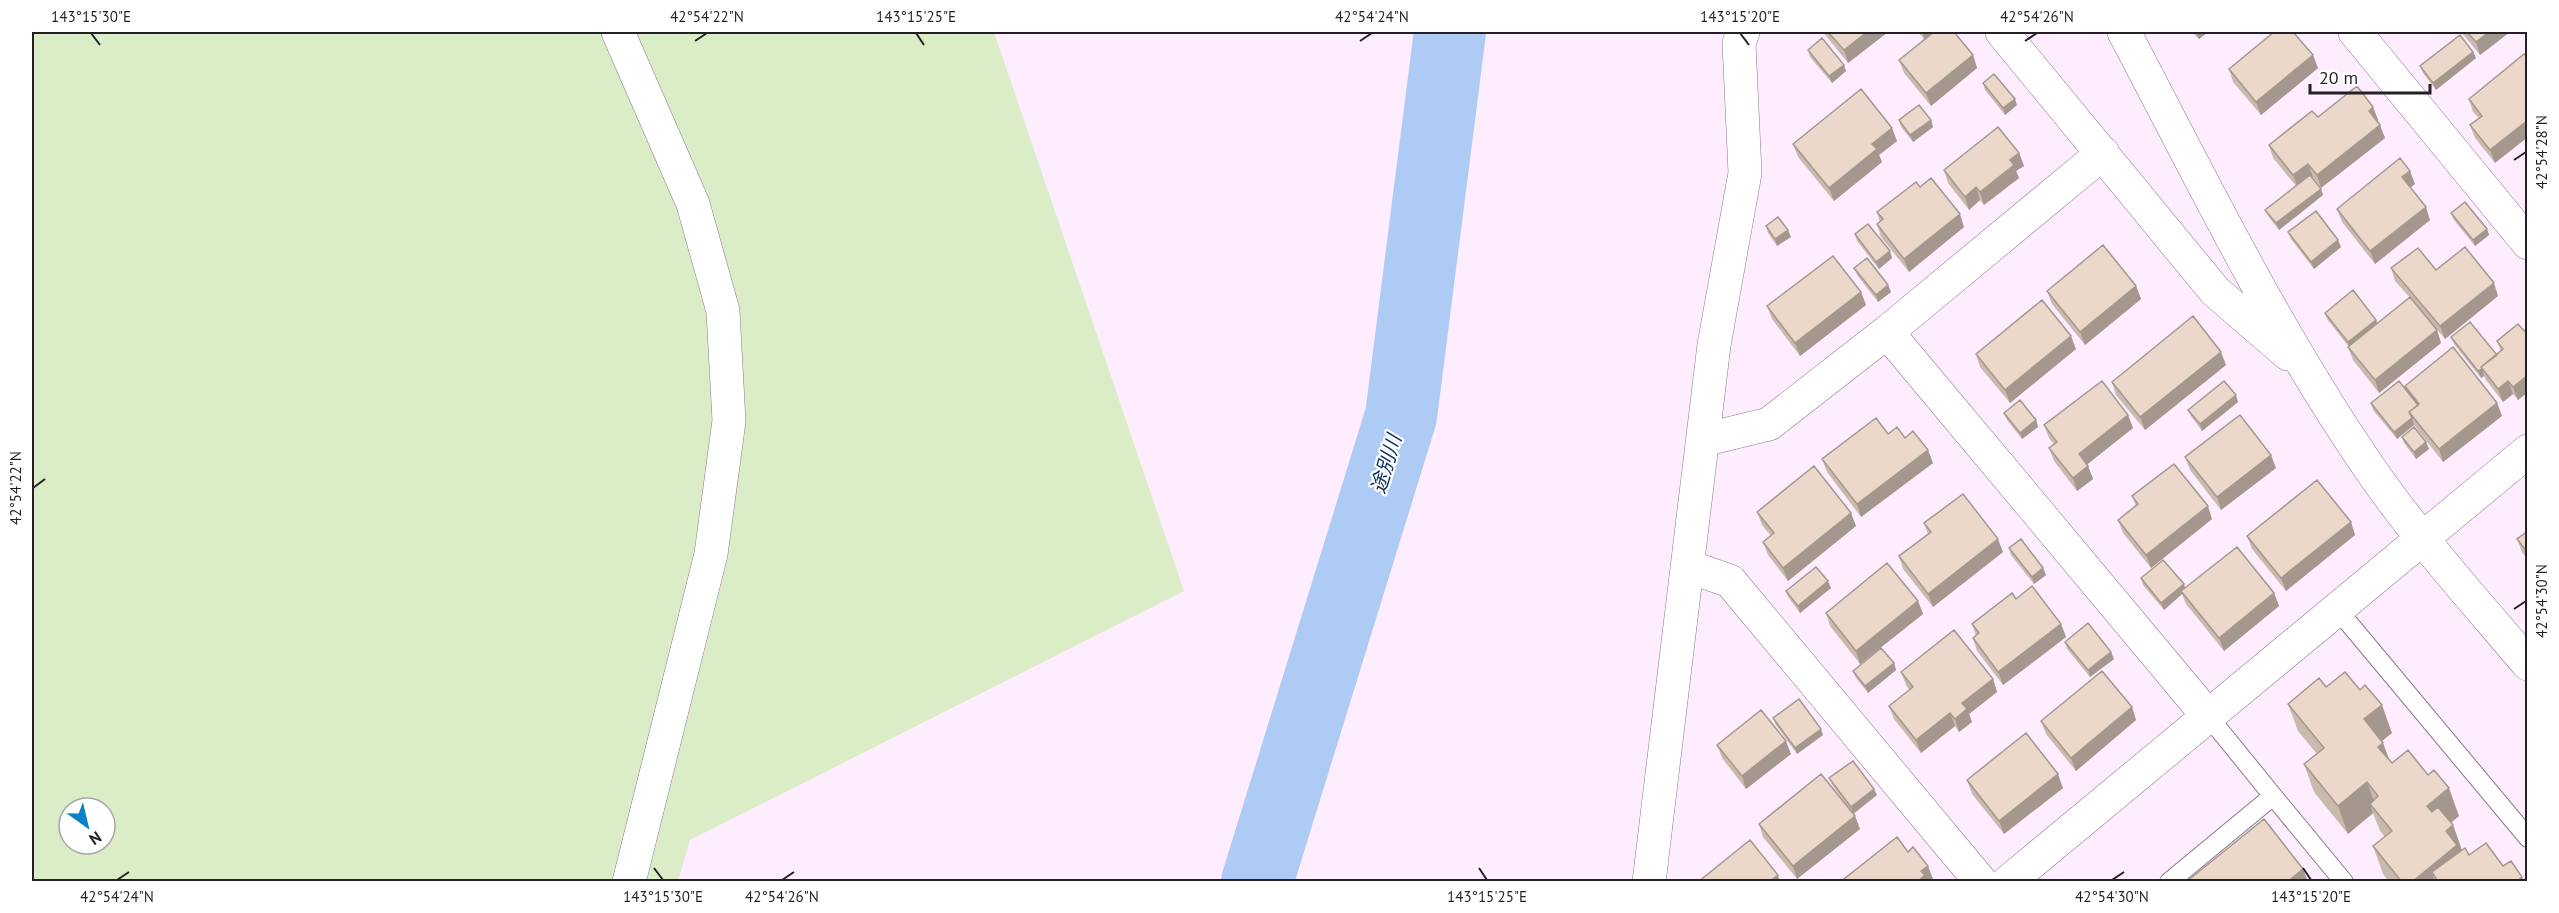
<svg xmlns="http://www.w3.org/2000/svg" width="2559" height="913" font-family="'PT Sans','Noto Sans JP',sans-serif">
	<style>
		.green { fill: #dbedc6; fill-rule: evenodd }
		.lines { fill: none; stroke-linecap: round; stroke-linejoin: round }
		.river { stroke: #aecbf6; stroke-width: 72 }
		.lane-casing { stroke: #887a89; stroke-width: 20 }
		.street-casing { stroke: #887a89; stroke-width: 34 }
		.lane { stroke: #fff; stroke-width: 18 }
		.street { stroke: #fff; stroke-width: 33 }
		.wall { fill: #cabaae }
		.shaded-wall { fill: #a4978d }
		.building { fill: #ebd8ca; stroke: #a4978d; stroke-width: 1.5 }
		.ticks { fill: none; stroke: #251f26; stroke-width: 2 }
		.labels { text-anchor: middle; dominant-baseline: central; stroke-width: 4.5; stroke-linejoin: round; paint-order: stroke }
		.water-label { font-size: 20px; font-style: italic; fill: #0e3164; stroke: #fff }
		.neatline { fill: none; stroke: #251f26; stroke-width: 2 }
		.ticks-label { font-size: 15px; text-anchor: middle; fill: #251f26 }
	</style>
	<rect width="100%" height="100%" fill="#fdedff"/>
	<path class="green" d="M 32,32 L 994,32 L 1184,591 L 690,840 L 678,881 L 32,881 ZM 69,808 L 105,808 L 105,844 L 69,844 Z"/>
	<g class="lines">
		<path class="river" d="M 1257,882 L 1401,416 L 1450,32"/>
		<defs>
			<path id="lane" d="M 2337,609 L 2528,838
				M 2273,796 L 2344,882
				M 2169,882 L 2273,796 L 2208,716"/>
			<path id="street" d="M 618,32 L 693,204 L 723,311 L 729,421 L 711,554 L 629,882
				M 2002,32 L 2215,291 L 2288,354
				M 2124,32 C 2201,178 2274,329 2368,466 C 2416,536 2474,600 2528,664
				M 2355,32 L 2528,243
				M 1887,332 L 2208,716
				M 1703,440 L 1769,424 L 1887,332 L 2103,153
				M 1687,566 L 1730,581 L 1981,882
				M 1649,882 L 1714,345 L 1745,173 L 1739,43 L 1743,32
				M 2008,882 L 2528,451"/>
		</defs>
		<use href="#lane" class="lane-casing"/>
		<use href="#street" class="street-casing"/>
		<use href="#lane" class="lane"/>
		<use href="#street" class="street"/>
	</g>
	<path class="wall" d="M 1823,32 L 1888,32 L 1848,63 Z
		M 1918,32 L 1954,32 L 1973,55 L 1977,68 L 1931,106 L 1904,73 L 1899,60 L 1924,39 Z
		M 2192,32 L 2208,32 L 2199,39 Z
		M 2461,32 L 2510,32 L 2480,55 Z
		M 1808,50 L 1846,71 L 1832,83 L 1810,57 Z
		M 2473,52 L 2476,58 L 2436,90 L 2423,73 L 2420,66 Z
		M 2524,54 L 2495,163 L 2475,138 L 2470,125 L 2479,118 L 2473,112 L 2469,99 Z
		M 2318,68 L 2261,115 L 2233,82 L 2229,69 Z
		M 1983,83 L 2017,105 L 2005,115 L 1985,90 Z
		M 2373,107 L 2378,120 L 2377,121 L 2385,138 L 2321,188 L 2313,177 L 2312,177 L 2321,189 L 2323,195 L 2279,230 L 2268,216 L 2265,210 L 2296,186 L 2273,158 L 2269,145 L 2318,117 Z
		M 1899,120 L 1931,120 L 1933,127 L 1913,142 L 1901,127 Z
		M 1897,141 L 1879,155 L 1882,162 L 1834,201 L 1798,157 L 1793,144 Z
		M 2019,153 L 2024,166 L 2016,171 L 2019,178 L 1984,205 L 1980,200 L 1969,210 L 1948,183 L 1944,170 Z
		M 2415,184 L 2410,188 L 2430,220 L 2375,264 L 2342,222 L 2337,209 Z
		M 1920,187 L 1964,227 L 1909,272 L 1881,237 L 1877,224 L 1880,222 L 1877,212 Z
		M 2451,213 L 2487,229 L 2489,235 L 2475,246 L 2454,220 Z
		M 1766,226 L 1791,237 L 1777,246 L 1768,233 Z
		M 2288,232 L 2341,247 L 2314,269 L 2291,239 Z
		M 1855,234 L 1890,251 L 1892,258 L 1879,269 L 1857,241 Z
		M 1854,268 L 1888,285 L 1891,292 L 1878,302 L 1857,275 Z
		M 2391,268 L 2436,270 L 2498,296 L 2445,339 L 2419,309 L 2437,330 L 2441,343 L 2379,393 L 2353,360 L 2348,347 L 2349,347 L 2327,319 L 2325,313 L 2378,323 L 2410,298 L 2395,281 Z
		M 2136,286 L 2141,299 L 2085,345 L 2052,304 L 2047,291 Z
		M 1861,292 L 1866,305 L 1800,356 L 1772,319 L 1767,306 Z
		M 2528,335 L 2528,392 L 2518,400 L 2513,394 L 2503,402 L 2486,380 L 2484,376 L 2481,378 L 2454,344 L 2451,337 L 2497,355 L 2501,351 L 2497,341 Z
		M 2076,349 L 2010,403 L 1980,367 L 1976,354 Z
		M 2226,365 L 2145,430 L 2116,395 L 2112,382 Z
		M 2405,386 L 2497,403 L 2502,416 L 2443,462 L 2414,425 L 2397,439 L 2373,410 L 2371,403 L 2407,392 Z
		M 2238,402 L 2202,431 L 2191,416 L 2188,410 Z
		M 2004,413 L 2036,420 L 2038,427 L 2022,439 L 2007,420 Z
		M 2128,415 L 2133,428 L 2087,464 L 2093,479 L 2077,491 L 2054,461 L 2049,448 L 2054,444 L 2049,438 L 2044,425 Z
		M 1888,434 L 1905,438 L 1933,463 L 1861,517 L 1827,472 L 1822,459 Z
		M 2402,437 L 2426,442 L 2429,449 L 2416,459 L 2404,443 Z
		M 2185,457 L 2276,468 L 2221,510 L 2190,470 Z
		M 2132,496 L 2212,519 L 2151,568 L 2123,533 L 2118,520 L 2136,506 Z
		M 1757,512 L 1856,526 L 1788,581 L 1768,555 L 1763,542 L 1771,536 L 1762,525 Z
		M 2351,522 L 2355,535 L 2286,591 L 2252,549 L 2247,536 Z
		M 1924,523 L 2003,552 L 1933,607 L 1903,569 L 1899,556 L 1928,534 Z
		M 2528,531 L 2528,560 L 2522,552 L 2517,539 Z
		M 2009,548 L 2043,568 L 2046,575 L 2034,584 L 2011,555 Z
		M 2141,578 L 2185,588 L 2274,593 L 2279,606 L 2224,651 L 2186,604 L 2182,594 L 2164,610 L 2143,585 Z
		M 1831,588 L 1800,613 L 1788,597 L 1786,591 Z
		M 2016,599 L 2061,624 L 2066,637 L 2003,685 L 1977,651 L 1973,638 L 1976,636 L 1972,624 Z
		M 1918,601 L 1923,614 L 1860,664 L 1830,626 L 1826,613 Z
		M 2065,642 L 2114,659 L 2090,677 L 2067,649 Z
		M 1894,663 L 1896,670 L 1868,693 L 1856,678 L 1853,671 Z
		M 1901,672 L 1993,679 L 1997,692 L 1969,714 L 1972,722 L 1959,732 L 1955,726 L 1921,753 L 1894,719 L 1889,706 L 1909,690 L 1906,685 Z
		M 2326,687 L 2392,733 L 2382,741 L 2390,761 L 2459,816 L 2451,823 L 2453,825 L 2462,851 L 2469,855 L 2503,866 L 2524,882 L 2389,882 L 2383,874 L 2373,846 L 2385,837 L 2380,831 L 2373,813 L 2348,834 L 2314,792 L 2304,764 L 2317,754 L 2298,731 L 2288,704 Z
		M 2132,707 L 2136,720 L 2076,771 L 2046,734 L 2041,721 Z
		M 1773,718 L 1823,735 L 1797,754 L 1776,725 Z
		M 1717,745 L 1791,754 L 1746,789 L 1722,758 Z
		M 1829,778 L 1877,795 L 1853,814 L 1832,785 Z
		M 1967,780 L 2063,788 L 2004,834 L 1972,794 Z
		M 1855,816 L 1860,829 L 1797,879 L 1763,837 L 1759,824 Z"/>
	<path class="shaded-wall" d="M 1867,32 L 1888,32 L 1848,63 L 1844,50 Z
		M 1926,32 L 1937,32 L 1925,41 L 1923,34 Z
		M 2196,32 L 2208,32 L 2199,39 Z
		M 2489,32 L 2510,32 L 2480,55 L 2476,42 Z
		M 2473,52 L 2476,58 L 2436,90 L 2433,83 Z
		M 1973,55 L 1977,68 L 1931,106 L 1926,93 Z
		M 2313,55 L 2318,68 L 2261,115 L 2256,102 Z
		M 1844,65 L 1846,71 L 1832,83 L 1829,76 Z
		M 2015,99 L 2017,105 L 2005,115 L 2003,108 Z
		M 2373,107 L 2378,120 L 2374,124 L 2369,111 Z
		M 1931,120 L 1933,127 L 1913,142 L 1910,135 Z
		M 2528,120 L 2528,137 L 2495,163 L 2490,150 Z
		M 2380,125 L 2385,138 L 2321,188 L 2317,175 Z
		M 1892,128 L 1897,141 L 1879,155 L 1882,162 L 1834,201 L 1829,188 L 1872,144 Z
		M 2019,153 L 2024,166 L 2016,171 L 2019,178 L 1984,205 L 1980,192 L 2010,160 Z
		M 2308,164 L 2313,177 L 2298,188 L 2293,175 Z
		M 2410,171 L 2415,184 L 2407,190 L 2402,177 Z
		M 1976,187 L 1980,200 L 1969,210 L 1965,197 Z
		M 2321,189 L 2323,195 L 2279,230 L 2276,223 Z
		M 2426,207 L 2430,220 L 2375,264 L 2370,251 Z
		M 1960,214 L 1964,227 L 1909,272 L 1904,259 Z
		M 2487,229 L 2489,235 L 2475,246 L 2473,240 Z
		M 1788,230 L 1791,237 L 1777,246 L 1775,239 Z
		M 2338,240 L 2341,247 L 2314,269 L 2311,262 Z
		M 1890,251 L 1892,258 L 1879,269 L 1876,262 Z
		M 2494,283 L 2498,296 L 2445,339 L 2440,326 Z
		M 1888,285 L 1891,292 L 1878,302 L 1876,295 Z
		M 2136,286 L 2141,299 L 2085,345 L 2080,332 Z
		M 1861,292 L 1866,305 L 1800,356 L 1795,343 Z
		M 2376,320 L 2379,327 L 2350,349 L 2348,342 Z
		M 2437,330 L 2441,343 L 2379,393 L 2375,380 Z
		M 2071,336 L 2076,349 L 2010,403 L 2005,390 Z
		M 2221,352 L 2226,365 L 2145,430 L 2140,417 Z
		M 2482,369 L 2484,376 L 2481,378 L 2478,371 Z
		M 2528,375 L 2528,392 L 2518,400 L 2513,387 Z
		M 2508,381 L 2513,394 L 2503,402 L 2498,389 Z
		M 2236,395 L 2238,402 L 2202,431 L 2200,424 Z
		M 2497,403 L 2502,416 L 2443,462 L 2439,449 Z
		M 2128,415 L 2133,428 L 2084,467 L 2079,454 Z
		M 2412,418 L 2414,425 L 2397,439 L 2394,432 Z
		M 2036,420 L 2038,427 L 2022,439 L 2020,433 Z
		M 2426,442 L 2429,449 L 2416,459 L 2414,452 Z
		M 1928,450 L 1933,463 L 1861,517 L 1857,504 Z
		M 2271,455 L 2276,468 L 2221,510 L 2217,497 Z
		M 2088,466 L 2093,479 L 2077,491 L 2073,478 Z
		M 2208,506 L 2212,519 L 2151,568 L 2146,555 Z
		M 1851,513 L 1856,526 L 1788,581 L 1783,568 Z
		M 2351,522 L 2355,535 L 2286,591 L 2281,578 Z
		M 1998,539 L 2003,552 L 1933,607 L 1928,594 Z
		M 2043,568 L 2046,575 L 2034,584 L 2032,577 Z
		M 1828,581 L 1831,588 L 1800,613 L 1798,606 Z
		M 2184,584 L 2186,591 L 2181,591 L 2182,594 L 2164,610 L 2161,603 Z
		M 2274,593 L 2279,606 L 2224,651 L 2219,638 Z
		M 1918,601 L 1923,614 L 1860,664 L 1856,651 Z
		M 2061,624 L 2066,637 L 2003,685 L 1998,672 Z
		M 2111,652 L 2114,659 L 2090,677 L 2088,670 Z
		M 1894,663 L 1896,670 L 1868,693 L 1865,686 Z
		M 1993,679 L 1997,692 L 1969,714 L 1972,722 L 1959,732 L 1955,719 L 1962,703 Z
		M 2382,705 L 2392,733 L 2374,747 L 2364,719 Z
		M 2132,707 L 2136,720 L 2076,771 L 2071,758 Z
		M 1950,713 L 1955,726 L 1921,753 L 1916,740 Z
		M 1821,729 L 1823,735 L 1797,754 L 1795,748 Z
		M 1786,741 L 1791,754 L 1746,789 L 1742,776 Z
		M 2383,743 L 2393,771 L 2378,747 Z
		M 2058,774 L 2063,788 L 2004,834 L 1999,821 Z
		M 2367,782 L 2377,810 L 2370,804 L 2373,813 L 2348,834 L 2338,806 Z
		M 2449,788 L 2459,816 L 2437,834 L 2427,806 Z
		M 1874,789 L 1877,795 L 1853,814 L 1851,807 Z
		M 1855,816 L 1860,829 L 1797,879 L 1793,866 Z
		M 2453,825 L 2463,853 L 2432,872 L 2435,882 L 2412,882 L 2446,831 Z
		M 1928,866 L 1933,879 L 1929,882 L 1917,882 L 1921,871 Z
		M 2303,869 L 2308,882 L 2287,882 Z
		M 1778,875 L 1780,882 L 1769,882 Z
		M 2522,877 L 2524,882 L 2516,882 Z"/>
	<path class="building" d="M 1828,32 L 1867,32 L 1844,50 Z
		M 1934,32 L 1954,32 L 1973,55 L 1926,93 L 1899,60 Z
		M 2274,32 L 2293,32 L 2313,55 L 2256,102 L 2229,69 Z
		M 2467,32 L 2489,32 L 2476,42 Z
		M 2460,35 L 2473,52 L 2433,83 L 2420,66 Z
		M 1822,38 L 1844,65 L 1829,76 L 1808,50 Z
		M 2524,54 L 2528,58 L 2528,120 L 2490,150 L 2470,125 L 2482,116 L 2469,99 Z
		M 1994,74 L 2015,99 L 2003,108 L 1983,83 Z
		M 2357,86 L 2373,107 L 2369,111 L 2380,125 L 2317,175 L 2308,164 L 2293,175 L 2269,145 L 2312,111 L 2318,117 Z
		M 1861,89 L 1892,128 L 1872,144 L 1877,149 L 1829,188 L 1793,144 Z
		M 1919,105 L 1931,120 L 1910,135 L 1899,120 Z
		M 1998,127 L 2019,153 L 2010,160 L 2014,165 L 1980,192 L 1976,187 L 1965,197 L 1944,170 Z
		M 2400,158 L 2410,171 L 2402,177 L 2426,207 L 2370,251 L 2337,209 Z
		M 2310,175 L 2321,189 L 2276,223 L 2265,210 Z
		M 1931,178 L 1960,214 L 1904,259 L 1877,224 L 1883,219 L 1877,212 L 1916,182 L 1920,187 Z
		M 2465,202 L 2487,229 L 2473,240 L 2451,213 Z
		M 2316,211 L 2338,240 L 2311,262 L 2288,232 Z
		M 1778,217 L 1788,230 L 1775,239 L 1766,226 Z
		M 1868,224 L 1890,251 L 1876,262 L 1855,234 Z
		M 2103,245 L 2136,286 L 2080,332 L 2047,291 Z
		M 2465,247 L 2494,283 L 2440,326 L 2391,268 L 2418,248 L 2436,270 Z
		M 1833,256 L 1861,292 L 1795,343 L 1767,306 Z
		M 1867,258 L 1888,285 L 1876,295 L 1854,268 Z
		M 2353,290 L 2376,320 L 2348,342 L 2325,313 Z
		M 2410,297 L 2437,330 L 2375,380 L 2348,347 Z
		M 2042,300 L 2071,336 L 2005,390 L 1976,354 Z
		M 2193,316 L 2221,352 L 2140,417 L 2112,382 Z
		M 2470,322 L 2497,355 L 2481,367 L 2482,369 L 2478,371 L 2451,337 Z
		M 2518,324 L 2528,335 L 2528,375 L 2513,387 L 2508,381 L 2498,389 L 2481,367 L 2503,349 L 2497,341 Z
		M 2453,347 L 2497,403 L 2439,449 L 2409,412 L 2419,404 L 2405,386 Z
		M 2102,381 L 2128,415 L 2079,454 L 2088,466 L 2073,478 L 2049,448 L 2057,442 L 2044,425 Z
		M 2224,381 L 2236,395 L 2200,424 L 2188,410 Z
		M 2399,381 L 2418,405 L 2409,412 L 2412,418 L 2394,432 L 2371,403 Z
		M 2020,400 L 2036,420 L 2020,433 L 2004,413 Z
		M 2240,415 L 2271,455 L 2217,497 L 2185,457 Z
		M 1876,418 L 1888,434 L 1897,427 L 1905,438 L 1913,431 L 1928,450 L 1857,504 L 1822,459 Z
		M 2414,427 L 2426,442 L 2414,452 L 2402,437 Z
		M 2174,464 L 2208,506 L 2146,555 L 2118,520 L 2138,504 L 2132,496 Z
		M 1814,466 L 1851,513 L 1783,568 L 1763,542 L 1774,533 L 1757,512 Z
		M 2317,480 L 2351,522 L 2281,578 L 2247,536 Z
		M 1963,494 L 1998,539 L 1928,594 L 1899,556 L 1931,532 L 1924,523 Z
		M 2528,531 L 2528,553 L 2517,539 Z
		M 2021,539 L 2043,568 L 2032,577 L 2009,548 Z
		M 2237,547 L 2274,593 L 2219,638 L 2181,591 Z
		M 2163,560 L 2184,584 L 2161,603 L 2141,578 Z
		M 1887,563 L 1918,601 L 1856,651 L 1826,613 Z
		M 1816,567 L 1828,581 L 1798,606 L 1786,591 Z
		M 2032,586 L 2061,624 L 1998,672 L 1973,638 L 1979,633 L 1972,624 L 2012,593 L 2016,599 Z
		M 2088,623 L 2111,652 L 2088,670 L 2065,642 Z
		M 1954,630 L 1993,679 L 1962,703 L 1967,709 L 1955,719 L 1950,713 L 1916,740 L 1889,706 L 1913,687 L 1901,672 Z
		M 1881,648 L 1894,663 L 1865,686 L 1853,671 Z
		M 2102,671 L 2132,707 L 2071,758 L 2041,721 Z
		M 2345,672 L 2360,690 L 2365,685 L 2382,705 L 2364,719 L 2383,743 L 2378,747 L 2392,763 L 2408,750 L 2428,775 L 2434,770 L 2449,788 L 2427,806 L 2432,812 L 2438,807 L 2453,825 L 2446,831 L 2457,845 L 2412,882 L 2402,882 L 2373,846 L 2392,831 L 2370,804 L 2378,796 L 2367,782 L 2338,806 L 2304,764 L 2324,748 L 2288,704 L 2319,678 L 2326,687 Z
		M 1799,699 L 1821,729 L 1795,748 L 1773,718 Z
		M 1761,710 L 1786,741 L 1742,776 L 1717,745 Z
		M 2026,733 L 2058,774 L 1999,821 L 1967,780 Z
		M 1853,761 L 1874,789 L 1851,807 L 1829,778 Z
		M 1821,774 L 1855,816 L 1793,866 L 1759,824 Z
		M 2264,819 L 2303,869 L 2287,882 L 2186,882 Z
		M 1897,837 L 1908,852 L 1913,847 L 1928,866 L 1921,871 L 1925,875 L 1917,882 L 1846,882 L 1844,879 Z
		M 1750,840 L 1778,875 L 1769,882 L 1698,882 Z
		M 2486,843 L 2503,866 L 2511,861 L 2522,877 L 2516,882 L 2438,882 L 2432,872 L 2465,848 L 2469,855 Z"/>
	<path class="ticks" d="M 91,33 L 100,45M 916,33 L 924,45M 1740,33 L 1749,45M 695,41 L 707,33M 1360,41 L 1372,33M 2025,41 L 2037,33M 2514,160 L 2526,152M 33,488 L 45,479M 2514,609 L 2526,601M 654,868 L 663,880M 1479,868 L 1487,880M 2303,868 L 2311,880M 117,880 L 129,872M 782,880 L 794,872M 2112,880 L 2124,872"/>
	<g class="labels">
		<g class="water-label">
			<text transform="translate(1386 464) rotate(-73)">途別川</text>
		</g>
	</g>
	<rect width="2559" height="913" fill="none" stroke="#ffffff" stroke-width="66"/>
	<g transform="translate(87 826) rotate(146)"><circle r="28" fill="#ffffff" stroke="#a8a5a8" stroke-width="1.5"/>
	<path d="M0-4.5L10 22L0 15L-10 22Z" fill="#0980c9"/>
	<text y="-9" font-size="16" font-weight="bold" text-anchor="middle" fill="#251f26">N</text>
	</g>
	<path d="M2310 84v9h120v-9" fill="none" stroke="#251f26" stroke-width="3"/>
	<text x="2319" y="84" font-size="18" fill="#251f26" stroke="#ffffff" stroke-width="4.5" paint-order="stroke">20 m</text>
	<rect x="33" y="33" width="2493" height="847" class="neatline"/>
	<g class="ticks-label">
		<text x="91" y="22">143°15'30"E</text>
		<text x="707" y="22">42°54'22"N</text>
		<text x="916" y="22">143°15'25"E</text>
		<text x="1372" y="22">42°54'24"N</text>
		<text x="1740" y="22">143°15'20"E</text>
		<text x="2037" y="22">42°54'26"N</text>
		<text transform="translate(2542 152) rotate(-90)" y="5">42°54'28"N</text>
		<text transform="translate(16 488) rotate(-90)" y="5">42°54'22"N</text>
		<text transform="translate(2542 601) rotate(-90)" y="5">42°54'30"N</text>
		<text x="117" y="902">42°54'24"N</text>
		<text x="663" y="902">143°15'30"E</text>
		<text x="782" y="902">42°54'26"N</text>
		<text x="1487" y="902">143°15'25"E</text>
		<text x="2112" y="902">42°54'30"N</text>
		<text x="2311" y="902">143°15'20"E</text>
	</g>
</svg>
